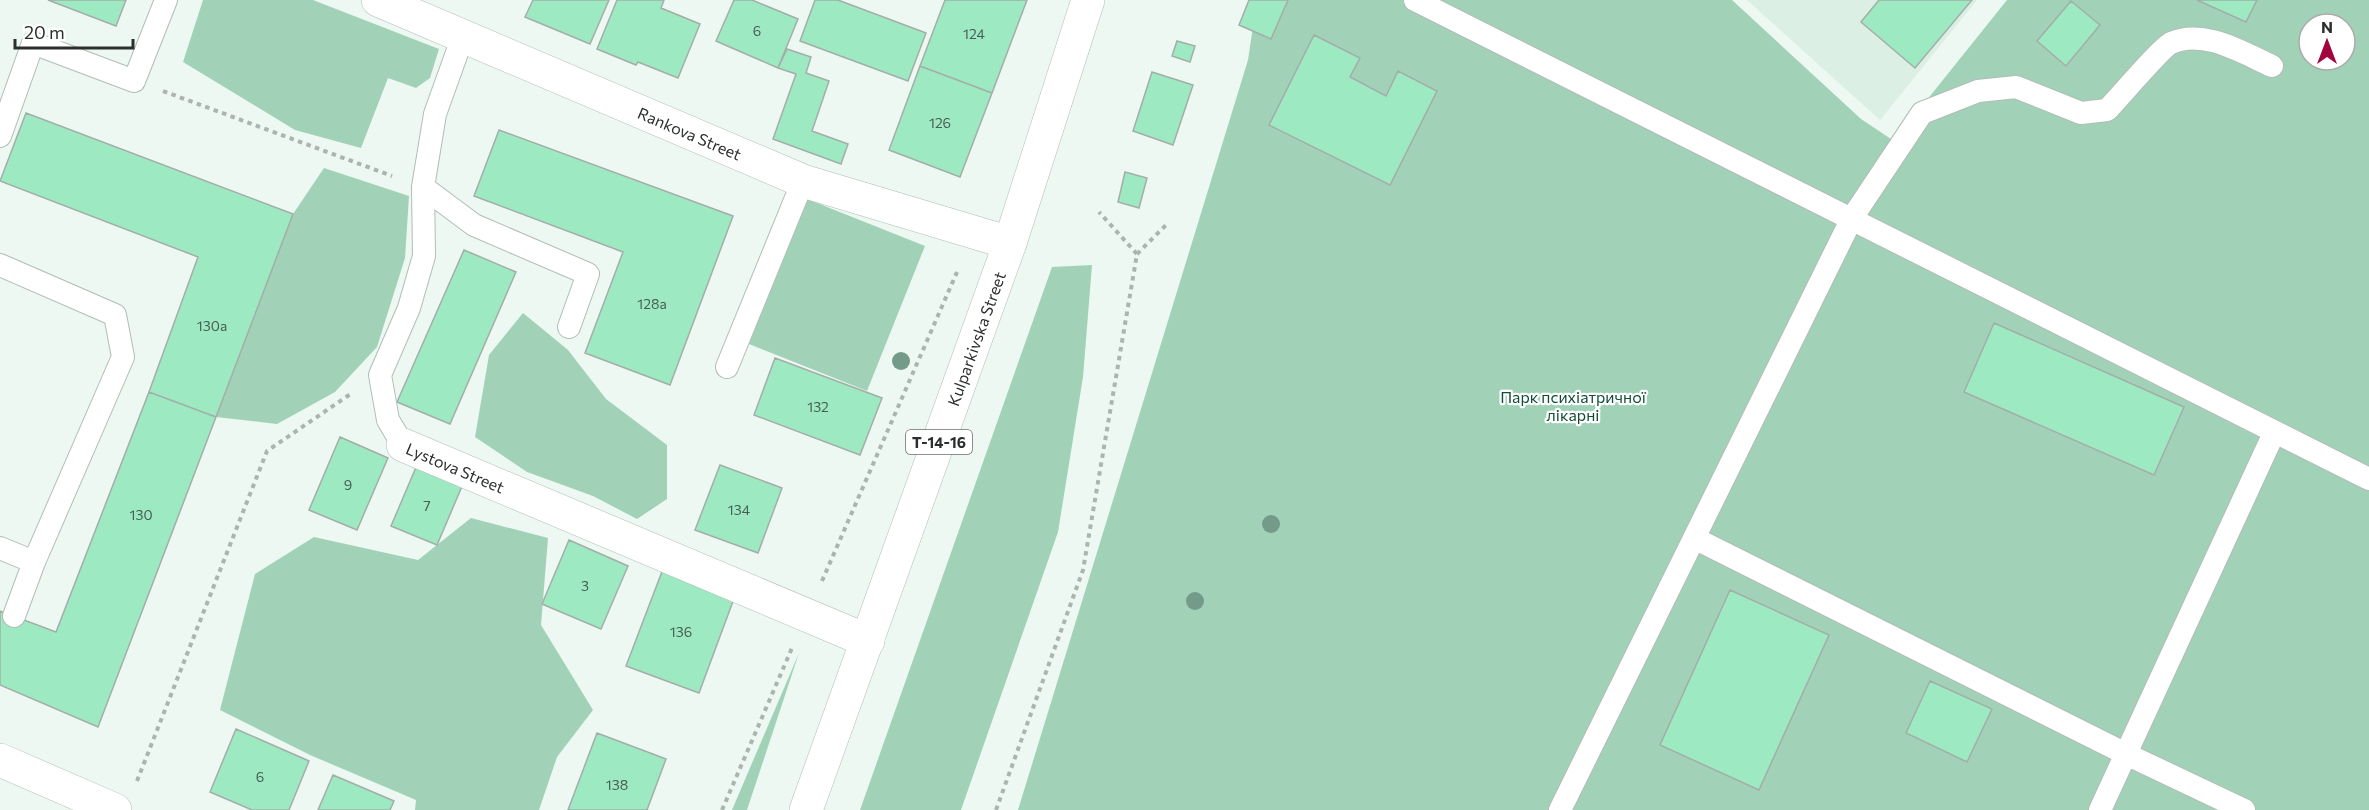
<svg xmlns="http://www.w3.org/2000/svg" width="2369" height="810" font-family="Commissioner,sans-serif">
	<style>
		.built { fill: #dbefe4 }
		.green { fill: #a1d2b8; fill-rule: evenodd }
		.building { fill: #9de9c2; stroke: #a3aea8; stroke-width: 1.5 }
		.lines { fill: none; stroke-linecap: round; stroke-linejoin: round }
		.lane-casing { stroke: #b1bdb6; stroke-width: 24 }
		.street-casing { stroke: #b1bdb6; stroke-width: 34 }
		.primary-casing { stroke: #b1bdb6; stroke-width: 34 }
		.path { stroke: #abb4af; stroke-width: 4; stroke-dasharray: 4.5 4.5; stroke-linecap: butt }
		.lane { stroke: #fff; stroke-width: 22 }
		.street { stroke: #fff; stroke-width: 33 }
		.primary { stroke: #fff; stroke-width: 33 }
		.tree { fill: #749a8a }
		.labels { text-anchor: middle; dominant-baseline: central; stroke-width: 4.5; stroke-linejoin: round; paint-order: stroke }
		.number-label { font-size: 14px; fill: #485e52 }
		.shield { fill: #fff; stroke: #6b6d6c; stroke-width: 1.5 }
		.shield-label { font-size: 15px; font-weight: bold; fill: #2b2f2d }
		.street-label { font-size: 16px; fill: #2b2f2d; stroke: #fff }
		.park-label { font-size: 16px; fill: #114d35; stroke: #fff }
	</style>
	<rect width="100%" height="100%" fill="#ecf8f1"/>
	<path class="built" d="M 1747,0 L 1977,0 L 1880,120 Z"/>
	<path class="green" d="M 203,0 L 313,0 L 439,49 L 430,78 L 416,88 L 388,78 L 361,148 L 295,130 L 183,62 Z
		M 1257,0 L 1732,0 L 1861,119 L 1894,141 L 2007,0 L 2369,0 L 2369,810 L 1018,810 L 1248,60 ZM 2309,24 L 2345,24 L 2345,60 L 2309,60 Z
		M 324,168 L 409,196 L 405,258 L 377,347 L 335,392 L 277,424 L 216,417 L 293,214 Z
		M 807,199 L 925,246 L 867,391 L 749,344 Z
		M 1092,265 L 1083,377 L 1058,532 L 961,810 L 860,810 L 1052,267 Z
		M 523,313 L 568,350 L 606,399 L 667,445 L 667,499 L 637,519 L 593,496 L 527,472 L 475,437 L 489,355 Z
		M 471,518 L 548,538 L 541,625 L 593,710 L 557,757 L 539,810 L 415,810 L 416,800 L 310,755 L 220,710 L 255,574 L 314,537 L 418,560 Z
		M 799,653 L 747,810 L 732,810 Z"/>
	<path class="building" d="M 48,0 L 126,0 L 116,26 Z
		M 533,0 L 609,0 L 590,44 L 525,17 Z
		M 617,0 L 664,0 L 661,8 L 700,24 L 678,78 L 638,62 L 636,65 L 597,49 Z
		M 734,0 L 752,0 L 798,19 L 778,68 L 716,41 Z
		M 815,0 L 838,0 L 926,33 L 908,81 L 800,41 Z
		M 945,0 L 1027,0 L 992,93 L 920,66 Z
		M 1249,0 L 1288,0 L 1271,39 L 1239,25 Z
		M 1879,0 L 1972,0 L 1915,68 L 1861,22 Z
		M 2197,0 L 2257,0 L 2246,22 Z
		M 2071,1 L 2100,25 L 2066,66 L 2037,41 Z
		M 1314,35 L 1360,58 L 1350,77 L 1386,96 L 1398,71 L 1437,91 L 1390,185 L 1269,125 Z
		M 1177,41 L 1195,46 L 1190,62 L 1172,56 Z
		M 787,49 L 811,57 L 806,73 L 829,81 L 812,131 L 848,144 L 841,164 L 773,139 L 796,74 L 778,68 Z
		M 920,66 L 992,93 L 960,177 L 889,150 Z
		M 1152,72 L 1193,85 L 1173,145 L 1133,131 Z
		M 26,113 L 293,214 L 216,417 L 149,392 L 198,257 L 0,181 Z
		M 499,130 L 733,216 L 670,385 L 585,353 L 623,252 L 474,196 Z
		M 1125,172 L 1147,178 L 1139,208 L 1118,202 Z
		M 464,250 L 516,272 L 450,424 L 397,402 Z
		M 1994,323 L 2184,407 L 2154,475 L 1964,392 Z
		M 775,358 L 882,398 L 860,455 L 754,415 Z
		M 149,392 L 216,417 L 98,727 L 0,685 L 0,611 L 56,632 Z
		M 340,437 L 388,458 L 357,530 L 309,510 Z
		M 417,465 L 463,484 L 437,545 L 391,526 Z
		M 720,465 L 782,488 L 758,553 L 695,530 Z
		M 569,540 L 628,566 L 601,629 L 542,604 Z
		M 663,569 L 735,596 L 699,693 L 626,666 Z
		M 1730,590 L 1829,635 L 1759,790 L 1660,745 Z
		M 1930,681 L 1992,709 L 1967,762 L 1906,733 Z
		M 236,729 L 309,761 L 289,810 L 252,810 L 210,792 Z
		M 597,733 L 666,759 L 647,810 L 568,810 Z
		M 333,775 L 394,801 L 390,810 L 318,810 Z"/>
	<g class="lines">
		<defs>
			<path id="lane" d="M 1415,0 L 2369,479
				M 0,136 L 33,43 L 134,81 L 166,0
				M 423,187 L 474,225 L 588,274 L 569,327
				M 0,265 L 115,315 L 123,357 L 34,562 L 0,548
				M 727,367 L 803,181
				M 403,445 L 388,420 L 380,375 L 409,308 L 424,256 L 423,187 L 435,114 L 463,36
				M 1694,538 L 2126,754 L 2244,810
				M 14,616 L 34,562
				M 1560,810 L 1852,218 L 1922,113 L 1978,91 L 2016,87 L 2081,113 L 2107,110 C 2118,99 2161,48 2171,43 C 2203,28 2243,53 2272,66
				M 2100,810 L 2274,433"/>
			<g id="street">
				<path id="s1" d="M 378,0 L 803,181 L 1010,243"/>
				<path id="s2" d="M 403,445 L 868,641"/>
				<path d="M 0,760 L 115,810"/>
			</g>
			<g id="primary">
				<path id="s3" d="M 806,810 L 1010,243 L 1088,0"/>
			</g>
		</defs>
		<use href="#lane" class="lane-casing"/>
		<use href="#street" class="street-casing"/>
		<use href="#primary" class="primary-casing"/>
		<path class="path" d="M 163,91 L 392,176
			M 1137,254 L 1168,223
			M 822,581 L 957,272
			M 137,781 L 267,451 L 352,393
			M 722,810 L 792,648
			M 996,810 L 1083,570 L 1137,254 L 1099,212"/>
		<use href="#lane" class="lane"/>
		<use href="#street" class="street"/>
		<use href="#primary" class="primary"/>
	</g>
	<g class="tree">
		<circle cx="901" cy="361" r="9"/>
		<circle cx="1271" cy="524" r="9"/>
		<circle cx="1195" cy="601" r="9"/>
	</g>
	<g class="labels">
		<g class="number-label">
			<text x="757" y="30">6</text>
			<text x="974" y="33">124</text>
			<text x="940" y="122">126</text>
			<text x="652" y="303">128а</text>
			<text x="212" y="325">130а</text>
			<text x="818" y="406">132</text>
			<text x="348" y="484">9</text>
			<text x="427" y="505">7</text>
			<text x="739" y="509">134</text>
			<text x="141" y="514">130</text>
			<text x="585" y="585">3</text>
			<text x="681" y="631">136</text>
			<text x="260" y="776">6</text>
			<text x="617" y="784">138</text>
		</g>
		<rect class="shield" x="906" y="430" width="66" height="24" rx="4.5"/>
		<g class="shield-label">
			<text x="939" y="442">Т-14-16</text>
		</g>
		<g class="street-label">
			<text stroke="none"><textPath href="#s1" startOffset="339">Rankova Street</textPath></text>
			<text stroke="none"><textPath href="#s3" startOffset="501">Kulparkivska Street</textPath></text>
			<text stroke="none"><textPath href="#s2" startOffset="57">Lystova Street</textPath></text>
		</g>
		<g class="park-label">
			<text x="1573" y="396">Парк психіатричної<tspan x="1573" dy="18">лікарні</tspan></text>
		</g>
	</g>
	<g transform="translate(2327 42)"><circle r="28" fill="#ffffff" stroke="#aaacab" stroke-width="1.5"/>
	<path d="M0-4.5L10 22L0 15L-10 22Z" fill="#a2043d"/>
	<text y="-9" font-size="16" font-weight="bold" text-anchor="middle" fill="#2b2f2d">N</text>
	</g>
	<path d="M15 39v9h118v-9" fill="none" stroke="#2b2f2d" stroke-width="3"/>
	<text x="24" y="39" font-size="18" fill="#2b2f2d" stroke="#ffffff" stroke-width="4.5" paint-order="stroke">20 m</text>
</svg>
